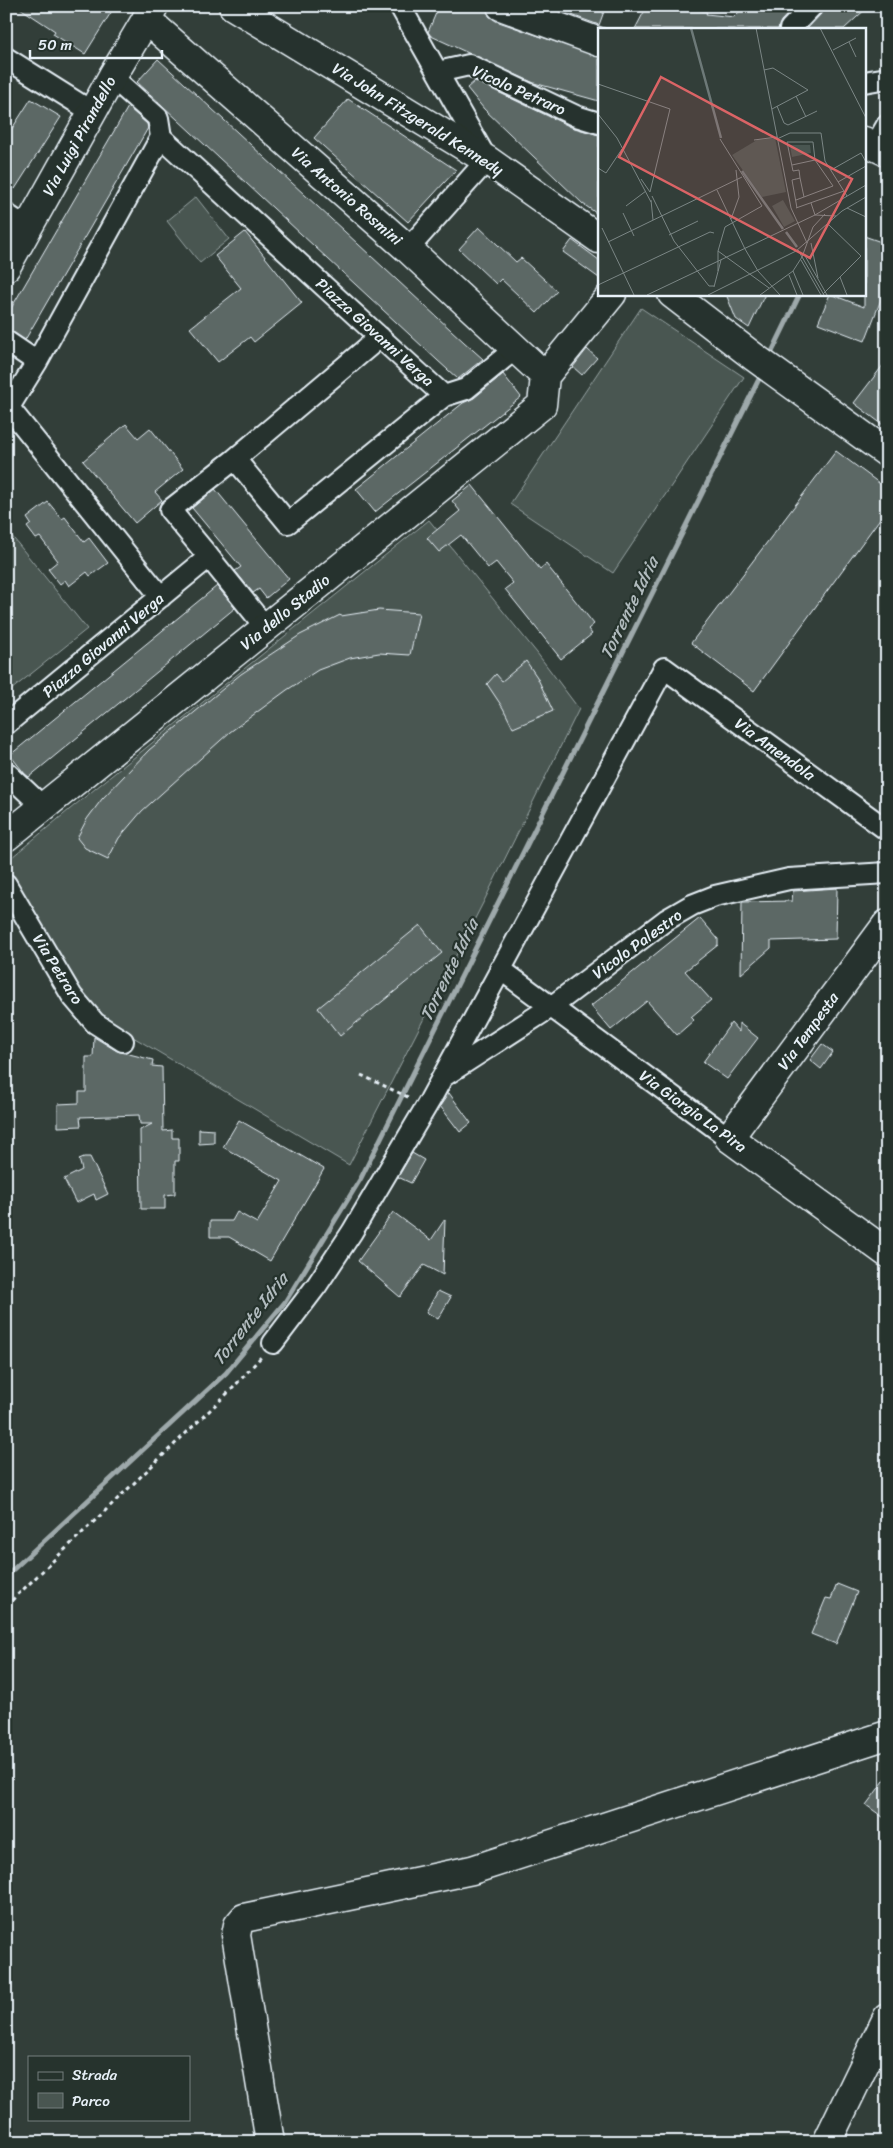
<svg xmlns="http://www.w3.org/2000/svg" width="893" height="2148" font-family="Sriracha,sans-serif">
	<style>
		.green { fill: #495651; stroke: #98a4a4 }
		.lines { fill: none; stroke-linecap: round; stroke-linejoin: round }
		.stream { stroke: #9ea9ab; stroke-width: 5 }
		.building { fill: #5c6865; stroke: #e8f1f8 }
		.street-casing { stroke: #e8f1f8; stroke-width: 24 }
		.secondary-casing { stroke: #e8f1f8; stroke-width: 31 }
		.primary-casing { stroke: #e8f1f8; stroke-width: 31 }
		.path { stroke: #e8f1f8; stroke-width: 3; stroke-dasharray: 4 4; stroke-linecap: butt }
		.street { stroke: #26332d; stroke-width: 20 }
		.secondary { stroke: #26332d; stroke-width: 28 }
		.primary { stroke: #26332d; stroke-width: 28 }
		.labels { text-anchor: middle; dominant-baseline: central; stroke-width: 4.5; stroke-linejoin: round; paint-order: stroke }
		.street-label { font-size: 16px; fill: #e8f1f8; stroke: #26332d }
		.water-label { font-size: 18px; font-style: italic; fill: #b1bbbe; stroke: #26332d }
		.inset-river { fill: none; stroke: #6d7978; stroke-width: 2.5 }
		.inset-road { fill: none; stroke: #7b8685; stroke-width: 1 }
		.view { fill: #db6466; fill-opacity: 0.15; stroke: #db6466; stroke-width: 2.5 }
		.inset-edge { fill: none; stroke: #e8f1f8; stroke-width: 2.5 }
	</style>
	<rect width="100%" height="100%" fill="#323e39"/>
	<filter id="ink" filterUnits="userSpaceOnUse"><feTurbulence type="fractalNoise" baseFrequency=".02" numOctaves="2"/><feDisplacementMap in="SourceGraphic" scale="10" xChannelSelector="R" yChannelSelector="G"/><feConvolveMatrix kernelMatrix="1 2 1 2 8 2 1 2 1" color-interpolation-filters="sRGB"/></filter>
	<g filter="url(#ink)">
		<path class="green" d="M 196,197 L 229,239 L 200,263 L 167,221 Z
			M 641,308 L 744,377 L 613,573 L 510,504 Z
			M 429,520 L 537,653 L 579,709 L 484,901 L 349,1165 L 101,1018 L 79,993 L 6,869 L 6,862 L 75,805 Z
			M 6,529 L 87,629 L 6,694 Z"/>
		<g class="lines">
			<path class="stream" d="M 864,164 L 865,163
				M 769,358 L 800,294
				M 6,1576 L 226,1373 L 285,1302 L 361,1178 L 762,373"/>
		</g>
		<path class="building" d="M 17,6 L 115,6 L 85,54 L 53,34 L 55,31 Z
			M 439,6 L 486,6 L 489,16 L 496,21 L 599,57 L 599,101 L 534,83 L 431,36 L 428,32 Z
			M 547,6 L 606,6 L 599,25 Z
			M 647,6 L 683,6 L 707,12 L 706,14 L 734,17 L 745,6 L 795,6 L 781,21 L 778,29 L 635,29 Z
			M 824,6 L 869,6 L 844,29 L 807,29 L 821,14 Z
			M 158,59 L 464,342 L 483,359 L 458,379 L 437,360 L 137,82 Z
			M 475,81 L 571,127 L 599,135 L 599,215 L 583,204 L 484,109 L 467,88 Z
			M 31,99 L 61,117 L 15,189 L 6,183 L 6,138 Z
			M 348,99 L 456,170 L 408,222 L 314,138 Z
			M 128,107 L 147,124 L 148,128 L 25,340 L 6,329 L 6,317 Z
			M 479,227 L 516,262 L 521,258 L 557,291 L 537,313 L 501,279 L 496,284 L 459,249 Z
			M 245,232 L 302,303 L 254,342 L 250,337 L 218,362 L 190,328 L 241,288 L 215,256 Z
			M 864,236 L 887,244 L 887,284 L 865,341 L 818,323 L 830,294 L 864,307 Z
			M 572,240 L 599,260 L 599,278 L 563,252 Z
			M 726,294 L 765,294 L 749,328 L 736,319 Z
			M 587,349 L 597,358 L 582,375 L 573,367 Z
			M 887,360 L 887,428 L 854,403 Z
			M 503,374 L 521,397 L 375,512 L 356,489 L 463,403 L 474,398 Z
			M 126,424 L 138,438 L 150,428 L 183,469 L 155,492 L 162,500 L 135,523 L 83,461 Z
			M 836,451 L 887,489 L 887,509 L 754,691 L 691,643 Z
			M 472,485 L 540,569 L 546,564 L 594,624 L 588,629 L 592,634 L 561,659 L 505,589 L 513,583 L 496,562 L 488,568 L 461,535 L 439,552 L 427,538 L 460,511 L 452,501 Z
			M 215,489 L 289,579 L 266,598 L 259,589 L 253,593 L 235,571 L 241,567 L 192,508 Z
			M 48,502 L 62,519 L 65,517 L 84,542 L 89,538 L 108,563 L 90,576 L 87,572 L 69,586 L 65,580 L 60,584 L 48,569 L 58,561 L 40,537 L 36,539 L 27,527 L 31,524 L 27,518 Z
			M 217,586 L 235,608 L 29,777 L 25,774 L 10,755 Z
			M 379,610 L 419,613 L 410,655 L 379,653 L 350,658 L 318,670 L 287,690 L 230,732 L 142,811 L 119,838 L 108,859 L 85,848 L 77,838 L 87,819 L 102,799 L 149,750 L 241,674 L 300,635 L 340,615 L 341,616 Z
			M 526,661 L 537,677 L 553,711 L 513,728 L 503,708 L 487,684 L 496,674 L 502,681 Z
			M 837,888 L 836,939 L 771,941 L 771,948 L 741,974 L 742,902 L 792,901 L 793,891 Z
			M 700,918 L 718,939 L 718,945 L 685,971 L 711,1000 L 691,1017 L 694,1020 L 677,1035 L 647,1001 L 611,1030 L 591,1006 Z
			M 420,925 L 442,953 L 340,1036 L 318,1008 Z
			M 731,1023 L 739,1032 L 739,1023 L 758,1038 L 727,1079 L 703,1062 Z
			M 94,1037 L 117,1051 L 153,1060 L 152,1066 L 162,1067 L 163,1131 L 172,1130 L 172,1138 L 179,1138 L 179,1161 L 175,1161 L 175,1194 L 165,1195 L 165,1209 L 141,1209 L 140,1130 L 152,1124 L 140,1124 L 139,1115 L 80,1117 L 81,1126 L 58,1127 L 58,1104 L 79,1103 L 79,1092 L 86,1092 L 86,1057 L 93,1057 Z
			M 822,1044 L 833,1052 L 821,1069 L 810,1060 Z
			M 449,1093 L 471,1123 L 460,1132 L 440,1106 Z
			M 239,1120 L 324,1169 L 270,1261 L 229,1237 L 210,1237 L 210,1221 L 232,1221 L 237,1212 L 257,1223 L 282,1181 L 223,1147 Z
			M 199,1129 L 214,1130 L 214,1143 L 199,1144 Z
			M 412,1153 L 424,1160 L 411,1183 L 398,1177 Z
			M 84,1157 L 90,1157 L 108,1194 L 96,1200 L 94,1194 L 76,1203 L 64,1179 L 82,1170 L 79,1159 Z
			M 393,1212 L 431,1240 L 445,1219 L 443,1275 L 424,1265 L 400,1297 L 358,1261 Z
			M 438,1291 L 451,1297 L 438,1319 L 426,1312 Z
			M 837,1584 L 857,1592 L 836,1644 L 811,1634 L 826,1598 L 831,1599 Z
			M 887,1777 L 887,1820 L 866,1805 Z"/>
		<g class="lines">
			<defs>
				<path id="street" d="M 400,6 L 487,160 L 408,249
					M 790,29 L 812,6
					M 6,58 L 92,112
					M 438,72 L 469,65 L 576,116 L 599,123
					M 112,77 L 158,118 L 161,137
					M 864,82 L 887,78
					M 875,146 L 887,125
					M 6,214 L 27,228
					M 6,341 L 37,362
					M 10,409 L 161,597
					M 6,412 L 37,362 L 161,137 L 444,396
					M 235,459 L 380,337
					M 209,557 L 266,628
					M 6,724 L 209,557 L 170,510 L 235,459 L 288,523 L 444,396 L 466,389 L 515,349
					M 6,772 L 43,807
					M 6,884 L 72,996 L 95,1023 L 123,1041
					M 500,969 L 729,1138
					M 444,1076 L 551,1007 L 666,920 L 692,905 L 715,896 L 789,879 L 887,873
					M 273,1343 L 317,1285 L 352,1232 L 430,1100 L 664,668 L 887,830"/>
				<path id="secondary" d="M 146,19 L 408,249 L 545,376
					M 6,267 L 112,77 L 154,6
					M 545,376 L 612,294
					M 6,837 L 542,405 L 545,376
					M 887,924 L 729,1138 L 887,1253
					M 270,2142 L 236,1935 L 238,1925 L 244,1918 L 472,1870 L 887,1735
					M 827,2142 L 887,2018"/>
				<path id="primary" d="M 233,6 L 487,160 L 599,239
					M 501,6 L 599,42
					M 864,141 L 887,152
					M 672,294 L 754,357 L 887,453"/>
			</defs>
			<use href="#street" class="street-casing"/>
			<use href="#secondary" class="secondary-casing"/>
			<use href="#primary" class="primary-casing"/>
			<path class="path" d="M 361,1075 L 410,1098
				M 6,1606 L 233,1388 L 261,1357"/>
			<use href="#street" class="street"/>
			<use href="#secondary" class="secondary"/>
			<use href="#primary" class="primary"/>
		</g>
	</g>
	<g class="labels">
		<g class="street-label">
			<text transform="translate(519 90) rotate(24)">Vicolo Petraro</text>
			<text transform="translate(418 119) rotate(32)">Via John Fitzgerald Kennedy</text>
			<text transform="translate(79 136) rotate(-61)">Via Luigi Pirandello</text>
			<text transform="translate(347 196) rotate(41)">Via Antonio Rosmini</text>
			<text transform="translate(375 332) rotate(42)">Piazza Giovanni Verga</text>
			<text transform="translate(285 612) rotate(-39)">Via dello Stadio</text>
			<text transform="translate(103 645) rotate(-40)">Piazza Giovanni Verga</text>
			<text transform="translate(775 749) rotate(36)">Via Amendola</text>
			<text transform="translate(637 944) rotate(-36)">Vicolo Palestro</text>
			<text transform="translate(58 969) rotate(58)">Via Petraro</text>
			<text transform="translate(808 1031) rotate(-54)">Via Tempesta</text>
			<text transform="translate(693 1111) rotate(36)">Via Giorgio La Pira</text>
		</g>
		<g class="water-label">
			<text transform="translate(629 608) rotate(-64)">Torrente Idria</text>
			<text transform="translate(449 970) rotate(-64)">Torrente Idria</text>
			<text transform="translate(250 1319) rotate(-52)">Torrente Idria</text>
		</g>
	</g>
	<g transform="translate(598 28)">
		<rect width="268" height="268" fill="#323e39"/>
		<path d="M 177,110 L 188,164 L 164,169 L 134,127 L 159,112 ZM 192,117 L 212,117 L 213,125 L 194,129 ZM 185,172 L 197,193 L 186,199 L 174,178 Z" fill="#495651"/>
		<path class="inset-river" d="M 93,0 L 123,110M 144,143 L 185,201M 188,204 L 199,219"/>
		<path class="inset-road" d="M 158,0 L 193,180 L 209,215M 222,0 L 268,90M 251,14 L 258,29M 235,22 L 258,10M 166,42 L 175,40 L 210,62 L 174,81M 0,56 L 72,81 L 52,164M 198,68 L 208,89M 179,78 L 186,95 L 190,97 L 219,83M 0,86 L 19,110 L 53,174M 179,111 L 192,105 L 223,105 L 227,133 L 249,168M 156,112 L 179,109M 194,137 L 217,132M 0,140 L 8,145 L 24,121M 233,142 L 263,125 L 268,134M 202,150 L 206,169M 43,151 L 52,164M 240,154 L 268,138M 119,162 L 147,221 L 160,243 L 182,267M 54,168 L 76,213 L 111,258 L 116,258M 53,172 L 55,192M 198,172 L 235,158 L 217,132 L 215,114 L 189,114 L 195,143 L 201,142 L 202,150 L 194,152 L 199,180M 213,175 L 217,187 L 238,188M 28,178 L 48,163M 198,180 L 246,163M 249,180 L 268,189M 25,185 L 36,208M 133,191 L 141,169 L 138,142M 4,200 L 36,267M 71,207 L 100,193M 10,214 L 144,149M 213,215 L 220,250M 200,222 L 226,267M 120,223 L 171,260M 206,226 L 229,267M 203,232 L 223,267M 120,243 L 120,223 L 127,199 L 164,178 L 122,111M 195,243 L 205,267M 191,247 L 199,267M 242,249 L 249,267M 0,257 L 112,204 L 116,205M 116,259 L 123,232M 225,266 L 263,228 L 230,196M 49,267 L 217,187 L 268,157M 110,267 L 198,223 L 244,183 L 268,169M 162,267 L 195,243 L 204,229 L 215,199 L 227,186"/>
		<path class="view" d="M 63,49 L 254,151 L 212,230 L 21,129 Z"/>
		<rect width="268" height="268" class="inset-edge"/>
	</g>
	<rect width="893" height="2148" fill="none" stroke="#26332d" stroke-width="25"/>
	<rect x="12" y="12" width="868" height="2123" fill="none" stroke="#e8f1f8" stroke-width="2" filter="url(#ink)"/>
	<rect x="28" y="2056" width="162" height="65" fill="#26332d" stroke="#747f7e"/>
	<rect x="38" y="2072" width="25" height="8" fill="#26332d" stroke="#747f7e"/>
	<text x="72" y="2080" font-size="15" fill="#e8f1f8">Strada</text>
	<rect x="38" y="2093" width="25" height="15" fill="#495651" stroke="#747f7e"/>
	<text x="72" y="2106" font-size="15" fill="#e8f1f8">Parco</text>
	<path d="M30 50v8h132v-8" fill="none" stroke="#e8f1f8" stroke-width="2.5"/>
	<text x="38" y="50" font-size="15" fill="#e8f1f8" stroke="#26332d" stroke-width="4" paint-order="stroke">50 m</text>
</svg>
